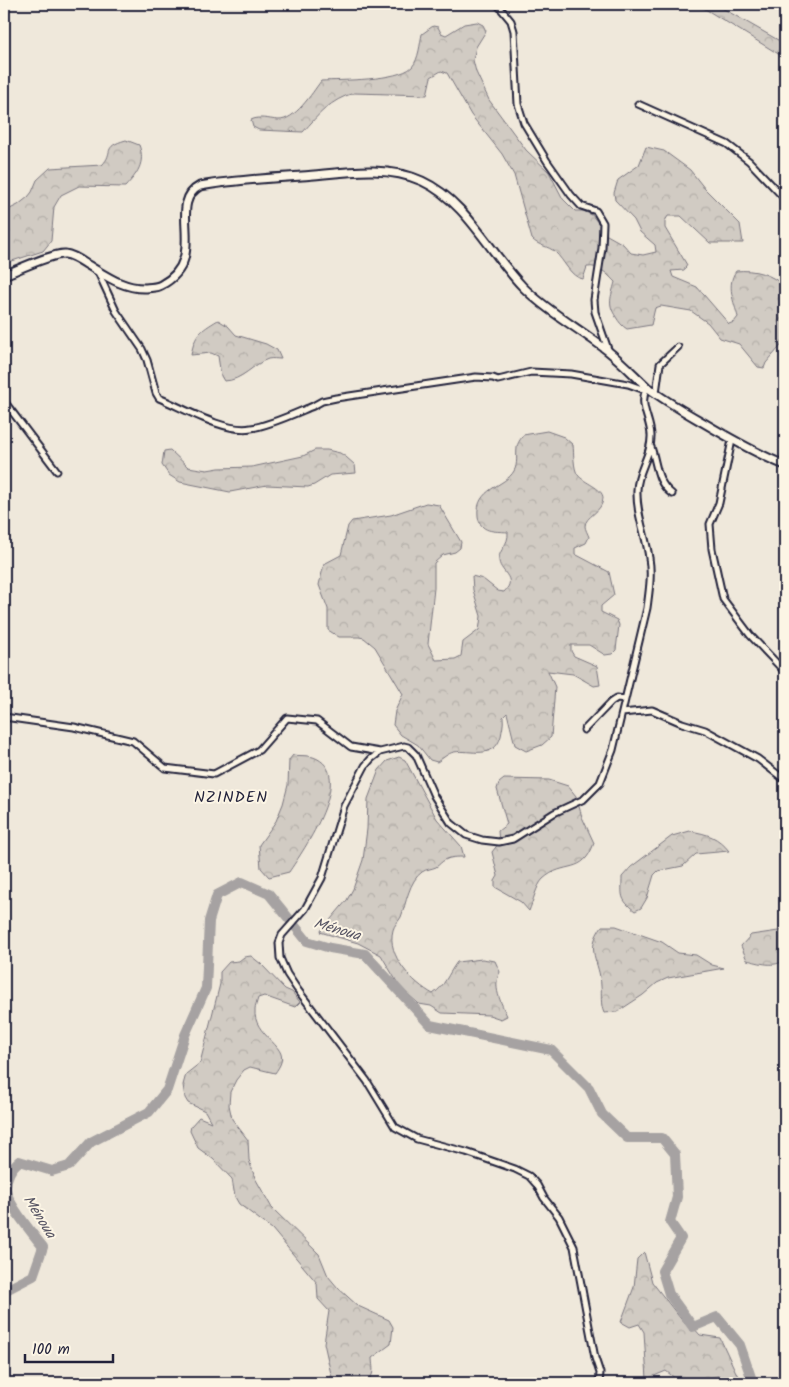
<svg xmlns="http://www.w3.org/2000/svg" width="789" height="1387" font-family="Kalam,sans-serif">
	<style>
		.forest { fill: url(#forest-crowns); stroke: #7a767f }
		.lines { fill: none; stroke-linecap: round; stroke-linejoin: round }
		.river { stroke: #a6a2a2; stroke-width: 10 }
		.street-casing { stroke: #22223b; stroke-width: 9 }
		.secondary-casing { stroke: #22223b; stroke-width: 11 }
		.street { stroke: #fcf5e5; stroke-width: 5 }
		.secondary { stroke: #fcf5e5; stroke-width: 7 }
		.labels { text-anchor: middle; dominant-baseline: central; stroke-width: 4; stroke-linejoin: round; paint-order: stroke }
		.water-label { font-size: 15px; font-style: italic; fill: #575564; stroke: #fcf5e5 }
		.quarter-label { font-size: 16px; letter-spacing: 1px; fill: #22223b; stroke: #fcf5e5 }
	</style>
	<defs>
		<pattern id="forest-crowns" width="20" height="18" patternUnits="userSpaceOnUse" patternTransform="scale(1.25)"><rect width="20" height="18" fill="#d1cbc3"/><path d="M2 6a3 3 0 1 1 6 0M12 15a3 3 0 1 1 6 0" fill="none" stroke="#b3aea8"/></pattern>
	</defs>
	<rect width="100%" height="100%" fill="#efe8db"/>
	<filter id="ink" filterUnits="userSpaceOnUse"><feTurbulence type="fractalNoise" baseFrequency=".02" numOctaves="2"/><feDisplacementMap in="SourceGraphic" scale="10" xChannelSelector="R" yChannelSelector="G"/><feConvolveMatrix kernelMatrix="1 2 1 2 8 2 1 2 1" color-interpolation-filters="sRGB"/></filter>
	<g filter="url(#ink)">
		<path class="forest" d="M 697,4 L 715,4 L 785,44 L 785,58 Z
			M 477,22 L 483,25 L 486,31 L 476,47 L 473,60 L 476,72 L 489,100 L 526,150 L 549,172 L 563,199 L 575,211 L 583,211 L 592,215 L 607,235 L 623,244 L 631,253 L 643,255 L 656,252 L 655,245 L 640,232 L 634,220 L 615,200 L 614,193 L 618,180 L 639,165 L 646,147 L 664,151 L 690,170 L 705,189 L 740,224 L 743,243 L 710,243 L 681,216 L 668,216 L 665,221 L 665,228 L 687,265 L 684,270 L 671,271 L 673,277 L 697,287 L 729,324 L 734,322 L 738,317 C 734,302 726,285 736,271 C 754,269 772,274 785,287 L 785,341 L 766,363 L 764,368 L 758,367 L 739,344 L 720,338 L 708,323 L 691,311 L 661,306 L 655,308 L 651,325 L 627,329 C 622,326 619,322 616,317 C 607,303 611,298 615,282 C 607,274 600,265 587,267 L 583,279 C 570,277 565,261 555,252 C 549,246 538,246 532,239 L 514,175 L 502,154 L 471,115 L 447,73 L 441,71 L 431,77 L 427,95 L 354,93 C 330,100 319,114 303,132 L 259,130 L 253,127 L 251,120 C 259,116 268,119 278,120 C 295,121 312,93 321,81 C 342,80 397,81 412,67 C 419,59 420,43 422,34 L 433,26 L 438,27 L 441,33 L 446,35 L 464,24 Z
			M 126,140 L 139,145 C 146,163 137,174 125,187 L 79,186 L 61,195 L 54,207 L 51,241 L 43,251 L 12,261 L 4,260 L 4,212 L 18,205 L 28,197 L 32,192 L 37,180 L 50,168 L 102,165 C 115,152 101,147 126,140 Z
			M 218,320 L 228,326 L 236,335 L 266,344 L 277,350 L 281,359 C 277,359 272,358 268,359 C 253,364 242,381 224,381 L 221,376 L 218,356 L 211,353 L 191,355 C 195,334 200,331 218,320 Z
			M 547,431 L 564,437 L 573,445 C 574,453 573,469 578,475 C 584,483 603,488 603,498 C 603,512 585,516 585,526 C 585,529 588,534 589,537 L 586,543 L 575,548 L 575,554 L 609,572 L 614,595 L 601,606 L 601,612 L 617,620 L 619,625 L 616,650 L 612,654 L 605,655 L 589,645 L 571,645 L 571,651 L 574,656 L 597,666 L 600,685 L 594,686 L 573,674 L 548,671 L 555,687 L 551,737 L 542,745 L 526,751 L 515,745 L 507,713 L 503,717 C 504,724 502,730 501,736 C 494,761 471,749 454,752 C 448,753 442,759 437,762 L 430,760 L 418,745 L 401,735 L 393,725 L 395,711 L 403,694 L 375,647 L 364,638 L 359,637 L 339,637 L 328,630 L 328,609 L 319,585 L 324,564 L 341,555 L 348,526 L 352,521 L 391,515 L 426,503 L 439,505 L 461,542 L 460,548 L 455,552 L 443,555 L 434,563 L 434,588 L 428,644 L 436,660 L 455,659 L 461,656 L 463,642 L 479,630 L 480,624 L 481,616 L 473,590 L 472,576 L 483,579 L 498,591 L 504,592 C 519,577 498,572 499,559 C 499,549 509,545 508,532 C 494,531 480,533 478,516 C 475,488 505,487 514,471 C 518,464 516,456 517,448 C 517,443 521,439 523,435 Z
			M 170,450 L 188,467 L 207,470 L 219,468 L 252,467 L 303,456 L 315,450 L 327,450 L 340,453 L 346,457 L 355,465 L 356,473 L 330,475 L 314,485 L 308,487 L 267,485 L 230,492 L 180,482 L 169,475 L 162,465 L 164,451 Z
			M 293,755 C 299,756 307,755 313,757 C 358,772 303,851 289,872 L 269,877 L 261,868 L 259,845 L 276,821 L 283,804 L 288,785 L 289,760 Z
			M 399,757 L 405,760 L 437,819 L 461,846 L 464,857 C 458,857 450,857 445,860 C 442,861 439,865 436,867 C 432,869 426,869 422,872 C 409,881 406,904 401,917 C 399,921 394,925 393,930 C 386,956 413,983 433,994 C 445,986 448,974 457,962 L 482,959 L 495,961 L 500,972 C 492,987 501,1002 507,1016 L 501,1019 L 489,1015 L 442,1013 L 431,1006 L 419,1004 L 400,987 L 381,955 L 358,943 L 320,932 L 347,900 L 353,889 L 363,860 L 367,829 L 368,799 L 379,770 L 387,761 Z
			M 504,779 L 549,780 L 568,786 L 576,796 L 582,817 L 594,843 C 583,876 564,860 543,879 C 536,886 533,902 529,911 L 521,902 L 495,887 L 495,881 L 498,876 L 492,852 L 499,843 L 498,831 L 507,824 L 497,789 L 499,783 Z
			M 690,831 C 708,834 718,837 729,851 L 696,854 L 683,866 L 658,871 L 654,875 L 647,898 L 641,908 L 635,911 C 619,899 622,895 622,877 L 631,867 L 672,836 Z
			M 602,926 L 616,926 L 662,942 L 678,953 L 696,955 L 712,965 L 724,968 L 668,978 L 657,983 L 643,995 L 617,1012 L 604,1013 C 600,1004 602,995 601,986 C 600,960 584,951 602,926 Z
			M 785,930 L 785,960 C 774,968 760,963 747,960 L 741,946 L 751,935 Z
			M 251,956 L 261,964 L 285,989 L 292,992 L 300,1002 L 295,1007 L 264,996 L 258,998 C 257,1002 255,1007 255,1010 C 253,1035 287,1045 281,1062 C 280,1066 277,1070 275,1073 L 250,1067 L 244,1070 L 236,1080 L 230,1092 L 229,1105 L 232,1119 L 248,1140 L 249,1160 L 255,1178 L 272,1208 L 319,1254 L 328,1276 L 338,1288 L 358,1306 L 389,1320 L 393,1327 L 391,1344 L 372,1358 C 372,1363 374,1370 372,1375 C 367,1387 344,1383 333,1383 L 324,1343 L 329,1311 L 318,1299 L 317,1283 L 272,1229 L 239,1204 L 235,1197 L 232,1179 L 213,1159 L 198,1148 L 190,1131 L 191,1126 L 199,1117 L 211,1122 L 205,1111 L 188,1103 L 185,1098 L 183,1085 L 186,1074 L 200,1063 L 220,984 L 220,972 L 229,962 L 239,961 L 244,957 Z
			M 644,1252 L 652,1282 L 684,1323 L 693,1327 L 700,1335 L 720,1338 L 741,1383 L 723,1383 L 718,1376 L 709,1378 L 705,1383 L 681,1383 L 666,1371 L 647,1379 L 644,1332 L 639,1324 L 630,1327 L 621,1322 L 634,1287 L 637,1259 Z"/>
		<g class="lines">
			<path class="river" d="M 4,1291 L 33,1276 L 43,1247 C 33,1234 6,1203 6,1188 C 6,1176 11,1168 19,1161 L 52,1171 L 69,1166 L 91,1142 L 149,1112 L 167,1090 L 185,1035 L 206,988 L 209,921 L 217,895 L 242,882 L 269,894 L 307,941 L 330,948 L 365,954 L 430,1025 L 551,1050 L 589,1088 L 602,1114 L 627,1138 L 662,1138 L 675,1154 L 677,1197 L 670,1222 L 681,1238 L 662,1271 L 669,1294 L 693,1327 L 717,1317 L 740,1345 L 753,1383"/>
			<defs>
				<path id="street" d="M 497,4 L 511,21 L 514,31 L 518,104 L 524,123 L 547,161 L 571,195 L 581,206 L 596,211 L 603,223 L 602,248 L 594,300 L 595,312 L 609,352
					M 638,104 L 727,144 L 749,161 L 785,199
					M 98,272 L 116,311 L 142,349 L 147,360 L 156,393 L 159,398 C 183,408 225,433 251,428 C 268,426 296,413 313,406 L 322,401 L 336,398 L 476,377 L 493,378 L 498,380 L 531,372 L 571,374 L 628,384 L 645,390
					M 656,393 L 660,364 L 678,347
					M 4,401 L 57,471
					M 732,440 L 719,503 L 710,524 L 712,549 L 723,599 L 750,635 L 785,672
					M 651,447 C 657,464 656,482 672,494
					M 622,713 L 652,710 L 682,723 L 705,730 L 758,759 L 785,780
					M 4,717 L 74,727 L 133,741 L 165,768 L 214,774 L 259,750 L 287,718 L 317,721 L 351,747 L 380,752
					M 584,730 L 611,702 L 617,698 L 625,699
					M 599,1383 L 600,1373 L 595,1358 L 574,1247 L 559,1217 L 544,1198 L 537,1185 L 529,1176 L 515,1169 L 466,1152 L 417,1139 L 395,1127 L 367,1081 L 297,989 L 287,974 L 280,958 L 279,943 L 282,935 L 305,909 L 322,878 L 344,806 L 365,766 L 371,759 L 380,752 L 404,746 L 408,747 L 416,755 L 434,796 L 451,823 L 466,835 L 482,840 L 499,842 L 513,839 L 554,813 L 584,799 L 600,783 L 613,750 L 647,608 C 649,592 652,575 649,558 C 646,535 636,514 637,490 C 637,471 652,455 651,435 C 650,418 638,404 647,387"/>
				<path id="secondary" d="M 4,275 C 17,270 53,253 65,254 C 73,255 80,260 86,264 C 105,275 123,289 146,288 C 151,287 156,288 161,285 C 211,259 165,204 200,186 C 234,180 268,178 302,176 C 342,173 384,164 422,181 C 466,201 490,253 523,287 C 548,312 580,329 608,351 C 622,362 634,375 647,387 C 665,401 685,412 704,423 C 731,439 757,454 785,465"/>
			</defs>
			<use href="#street" class="street-casing"/>
			<use href="#secondary" class="secondary-casing"/>
			<use href="#street" class="street"/>
			<use href="#secondary" class="secondary"/>
		</g>
	</g>
	<g class="labels">
		<g class="water-label">
			<text transform="translate(337 930) rotate(16)">Ménoua</text>
			<text transform="translate(39 1217) rotate(58)">Ménoua</text>
		</g>
		<g class="quarter-label">
			<text x="231" y="797">NZINDEN</text>
		</g>
	</g>
	<rect width="789" height="1387" fill="none" stroke="#fcf5e5" stroke-width="20"/>
	<rect x="10" y="10" width="769" height="1367" fill="none" stroke="#22223b" stroke-width="2" filter="url(#ink)"/>
	<path d="M25 1354v8h88v-8" fill="none" stroke="#22223b" stroke-width="2.5"/>
	<text x="32" y="1354" font-size="15" fill="#22223b" stroke="#fcf5e5" stroke-width="4" paint-order="stroke">100 m</text>
</svg>
